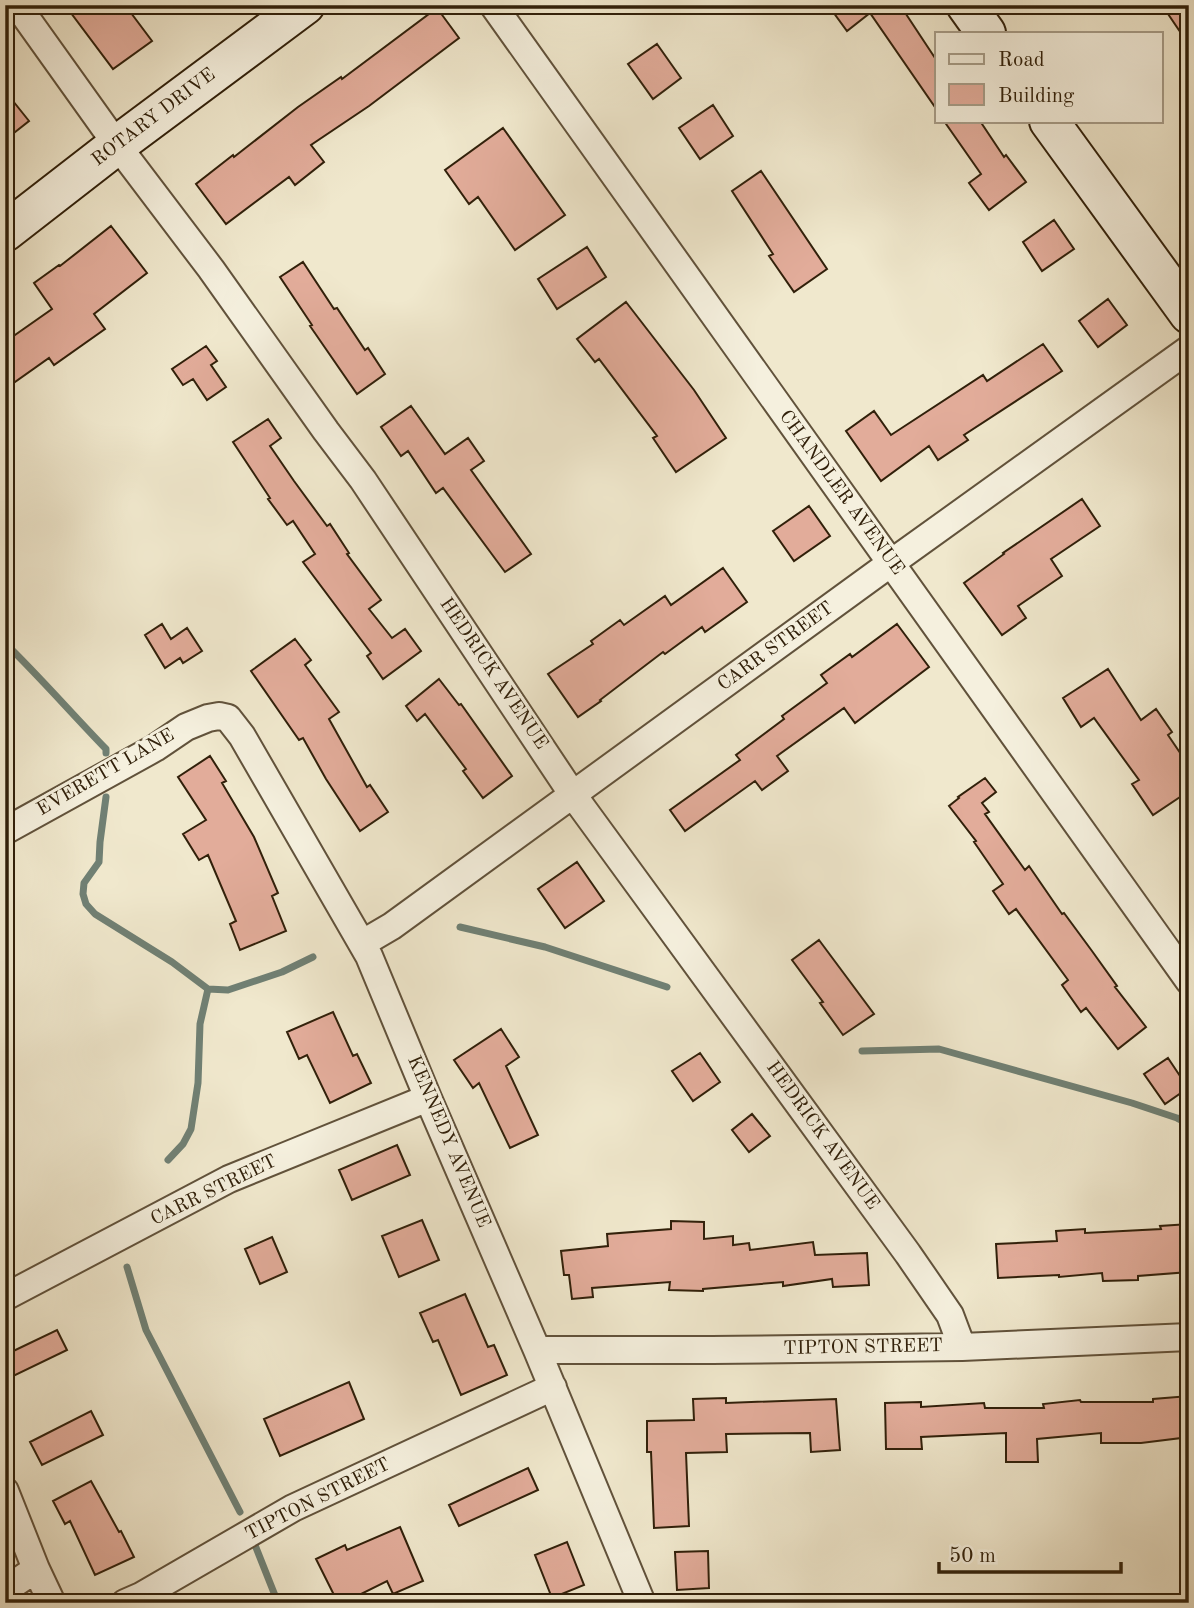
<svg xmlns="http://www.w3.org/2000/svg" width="1194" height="1608" font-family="'Old Standard TT',serif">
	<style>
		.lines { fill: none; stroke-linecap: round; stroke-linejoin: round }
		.stream { stroke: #708074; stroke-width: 7 }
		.building { fill: #e2ac9a; stroke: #31200a; stroke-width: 2 }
		.street-casing { stroke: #61523b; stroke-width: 30 }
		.secondary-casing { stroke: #31200a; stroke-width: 42 }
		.street { stroke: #f5f0de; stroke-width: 26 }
		.secondary { stroke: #f5f0de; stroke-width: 38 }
		.labels { text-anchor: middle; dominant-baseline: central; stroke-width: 6; stroke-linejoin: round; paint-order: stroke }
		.street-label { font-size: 19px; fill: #31200a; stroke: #f5f0de }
	</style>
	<rect width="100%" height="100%" fill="#f0e8cd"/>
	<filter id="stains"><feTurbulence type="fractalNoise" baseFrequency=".00286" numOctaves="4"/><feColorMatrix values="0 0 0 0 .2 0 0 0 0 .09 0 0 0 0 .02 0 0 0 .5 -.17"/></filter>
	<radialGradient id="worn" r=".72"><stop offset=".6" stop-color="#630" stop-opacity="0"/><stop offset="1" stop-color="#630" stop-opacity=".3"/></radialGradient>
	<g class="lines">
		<path class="stream" d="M 5,643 C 40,677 72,714 106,749 L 106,753
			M 106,797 L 100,842 L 99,862 L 84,883 L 83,894 L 86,904 L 95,914 L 172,962 L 208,989 L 228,990 L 282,972 L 313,957
			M 460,927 L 545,947 L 667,987
			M 862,1051 L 939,1049 L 1132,1103 L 1177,1118 L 1189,1124
			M 168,1160 L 183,1144 L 191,1129 L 198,1083 L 200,1024 L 208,989
			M 127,1267 L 146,1330 L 240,1512
			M 255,1545 L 278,1603"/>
	</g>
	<path class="building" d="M 65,5 L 125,5 L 152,41 L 113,69 Z
		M 828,5 L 900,5 L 937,61 L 937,110 L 870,13 L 847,31 Z
		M 1162,5 L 1189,5 L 1189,45 Z
		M 437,8 L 459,38 L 369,106 L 311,145 L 324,162 L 295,185 L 289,177 L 226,224 L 196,184 L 233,155 L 234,157 L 298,107 L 341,77 L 342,79 Z
		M 657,44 L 681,78 L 653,99 L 628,64 Z
		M 5,91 L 29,121 L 5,140 Z
		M 713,105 L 733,136 L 700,159 L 679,128 Z
		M 944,121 L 980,121 L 1004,157 L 1006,155 L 1026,182 L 989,210 L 969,183 L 981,174 Z
		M 503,128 L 565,215 L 515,250 L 478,197 L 469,204 L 445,170 Z
		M 761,171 L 827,269 L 794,292 L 769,256 L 773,254 L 732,191 Z
		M 1054,220 L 1074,249 L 1042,271 L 1023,242 Z
		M 111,226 L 147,273 L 94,314 L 105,329 L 54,365 L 49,358 L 5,389 L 5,342 L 52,309 L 34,283 L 59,265 L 60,266 Z
		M 587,247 L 606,277 L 557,309 L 538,279 Z
		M 303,262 L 334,309 L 337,308 L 365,350 L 368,348 L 385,374 L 357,394 L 310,326 L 312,325 L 280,277 Z
		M 1108,299 L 1127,325 L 1098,347 L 1079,321 Z
		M 626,302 L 694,390 L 726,438 L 676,472 L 653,438 L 657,436 L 599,359 L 595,362 L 577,339 Z
		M 1043,344 L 1062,371 L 964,435 L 968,440 L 938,460 L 929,446 L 881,481 L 846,431 L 874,411 L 891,435 L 983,375 L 987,381 Z
		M 206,346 L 217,361 L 211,365 L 226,387 L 207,400 L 193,379 L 183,385 L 172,369 Z
		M 411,406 L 445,454 L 468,438 L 484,461 L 471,470 L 531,554 L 505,572 L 443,488 L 436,493 L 408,451 L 401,456 L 381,427 Z
		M 268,419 L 281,438 L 270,446 L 294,481 L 327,526 L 330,524 L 349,553 L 347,554 L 381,600 L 369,609 L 392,638 L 405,629 L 421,651 L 383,679 L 367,656 L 371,653 L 303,562 L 315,554 L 293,521 L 287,525 L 268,499 L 270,498 L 233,442 Z
		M 1082,499 L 1100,526 L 1051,559 L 1062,576 L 1018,606 L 1026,618 L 1002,635 L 964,583 L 1004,554 L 1003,553 Z
		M 809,506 L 830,536 L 794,561 L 773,531 Z
		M 723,568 L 747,602 L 705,632 L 702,627 L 665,654 L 663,652 L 600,700 L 601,701 L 578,717 L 548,674 L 593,644 L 591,641 L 620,620 L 624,625 L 665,596 L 671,605 Z
		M 162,624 L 171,639 L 187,628 L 202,651 L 183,663 L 180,658 L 165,668 L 145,635 Z
		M 897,624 L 929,667 L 855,723 L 844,708 L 777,756 L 788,771 L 762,790 L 755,781 L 685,831 L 670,810 L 740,760 L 736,755 L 784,719 L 782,716 L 827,683 L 821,675 L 850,654 L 852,657 Z
		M 295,639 L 311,660 L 305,665 L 339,712 L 329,719 L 367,787 L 370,785 L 388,812 L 360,831 L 326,779 L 303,738 L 299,740 L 251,671 Z
		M 1108,669 L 1141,720 L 1156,709 L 1172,732 L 1168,735 L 1189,766 L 1189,791 L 1153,815 L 1132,784 L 1139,780 L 1094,718 L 1081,727 L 1063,698 Z
		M 439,679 L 459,705 L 461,704 L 512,776 L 483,798 L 463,771 L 466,769 L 425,714 L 417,721 L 406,706 Z
		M 210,756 L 226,781 L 222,783 L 254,837 L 278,893 L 272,896 L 286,931 L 240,950 L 230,924 L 236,921 L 208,855 L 199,860 L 183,834 L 206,820 L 178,777 Z
		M 985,778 L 996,792 L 982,803 L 989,812 L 985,814 L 1025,870 L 1029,866 L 1062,914 L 1064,913 L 1092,951 L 1117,986 L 1115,987 L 1146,1027 L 1118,1049 L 1086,1008 L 1081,1012 L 1062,985 L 1068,980 L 1016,909 L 1009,914 L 993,891 L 1003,884 L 974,842 L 976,841 L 949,806 L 959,798 L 958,797 Z
		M 577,862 L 604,901 L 565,928 L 538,889 Z
		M 819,940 L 874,1014 L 843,1035 L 820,1003 L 823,1002 L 792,960 Z
		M 333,1012 L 353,1056 L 357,1054 L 371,1083 L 330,1103 L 307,1055 L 299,1059 L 287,1032 Z
		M 501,1029 L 519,1057 L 506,1066 L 538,1135 L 510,1148 L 479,1083 L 473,1088 L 454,1060 Z
		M 700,1053 L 720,1082 L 693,1101 L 672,1071 Z
		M 1168,1058 L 1188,1088 L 1165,1104 L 1144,1074 Z
		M 752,1114 L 770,1136 L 749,1152 L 732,1130 Z
		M 397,1145 L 410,1175 L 352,1200 L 339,1170 Z
		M 422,1220 L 439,1260 L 399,1277 L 382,1236 Z
		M 671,1221 L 704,1222 L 704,1239 L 733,1236 L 733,1245 L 749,1243 L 750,1250 L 813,1242 L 815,1255 L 867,1253 L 869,1285 L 833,1287 L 832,1279 L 783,1286 L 783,1282 L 703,1289 L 703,1291 L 669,1290 L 670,1282 L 592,1288 L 593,1297 L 572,1299 L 569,1275 L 564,1275 L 561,1251 L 608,1246 L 607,1234 L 671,1229 Z
		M 1189,1224 L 1189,1272 L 1138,1276 L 1138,1280 L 1103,1281 L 1102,1273 L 1059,1277 L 1059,1275 L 998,1278 L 996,1244 L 1057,1241 L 1056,1231 L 1085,1229 L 1085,1233 L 1161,1229 L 1160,1226 Z
		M 272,1237 L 287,1272 L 260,1284 L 245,1249 Z
		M 465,1294 L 488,1347 L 494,1345 L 507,1375 L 461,1395 L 438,1340 L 433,1342 L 420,1313 Z
		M 57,1330 L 67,1350 L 5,1380 L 5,1355 Z
		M 349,1382 L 364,1419 L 280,1456 L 264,1419 Z
		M 1189,1396 L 1189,1437 L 1141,1443 L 1101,1443 L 1101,1433 L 1037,1439 L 1038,1462 L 1006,1462 L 1006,1433 L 921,1437 L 922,1449 L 886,1449 L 885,1403 L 921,1402 L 921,1407 L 984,1403 L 985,1408 L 1044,1408 L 1043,1404 L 1080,1400 L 1081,1402 L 1153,1402 L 1153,1399 Z
		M 726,1398 L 726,1403 L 836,1399 L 840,1450 L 811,1452 L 810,1433 L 726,1434 L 727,1452 L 686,1453 L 689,1526 L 654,1528 L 651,1452 L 647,1452 L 647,1421 L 694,1420 L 693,1399 Z
		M 91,1411 L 103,1435 L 42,1465 L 30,1442 Z
		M 528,1468 L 538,1490 L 459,1526 L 449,1505 Z
		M 91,1481 L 119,1532 L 121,1531 L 134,1557 L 95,1575 L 70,1521 L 65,1524 L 53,1501 Z
		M 400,1527 L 423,1581 L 393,1594 L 387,1581 L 343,1603 L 338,1603 L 316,1559 L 345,1545 L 347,1550 Z
		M 567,1542 L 584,1585 L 552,1598 L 535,1555 Z
		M 708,1551 L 709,1588 L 677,1590 L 675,1552 Z"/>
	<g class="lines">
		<defs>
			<path id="street" d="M 17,5 L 117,145 L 211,269 L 326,431 L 363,480 L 573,795 L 908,1254 L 950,1315 L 962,1347
				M 493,5 L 1189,981
				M 5,831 L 155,748 L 186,727 L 208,718 L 219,716 L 228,718 L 242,736 L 369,956 L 428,1098 L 537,1350 L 642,1603
				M 363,943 L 392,926 L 891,563 L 1189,349
				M 5,1297 L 229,1179 L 428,1098
				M 537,1350 L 712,1350 L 962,1347 L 1189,1337
				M 5,1491 L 36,1569 L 52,1603
				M 5,1590 L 36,1569
				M 125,1603 L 141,1596 L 293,1508 L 553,1387"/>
			<path id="secondary" d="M 966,5 L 986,33
				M 1049,121 L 1189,314
				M 5,232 L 117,145 L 305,5"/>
		</defs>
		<use href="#street" class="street-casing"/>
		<use href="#secondary" class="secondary-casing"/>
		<use href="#street" class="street"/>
		<use href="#secondary" class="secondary"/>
	</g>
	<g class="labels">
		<g class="street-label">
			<text transform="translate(154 118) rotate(-37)">ROTARY DRIVE</text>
			<text transform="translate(841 493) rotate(54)">CHANDLER AVENUE</text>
			<text transform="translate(776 647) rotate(-36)">CARR STREET</text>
			<text transform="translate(493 674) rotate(56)">HEDRICK AVENUE</text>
			<text transform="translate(106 773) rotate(-30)">EVERETT LANE</text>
			<text transform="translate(822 1136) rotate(54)">HEDRICK AVENUE</text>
			<text transform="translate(448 1142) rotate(67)">KENNEDY AVENUE</text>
			<text transform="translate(214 1191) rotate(-26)">CARR STREET</text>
			<text transform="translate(863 1348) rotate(-1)">TIPTON STREET</text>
			<text transform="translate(318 1500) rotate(-27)">TIPTON STREET</text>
		</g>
	</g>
	<rect width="1194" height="1608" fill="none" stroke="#f0e8cd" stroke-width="28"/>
	<rect x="7" y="7" width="1180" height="1594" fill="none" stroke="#31200a" stroke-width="3.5"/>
	<rect x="14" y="14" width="1166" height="1580" fill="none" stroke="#31200a" stroke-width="2"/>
	<rect x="935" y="32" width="228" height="91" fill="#f5f0de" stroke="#a79d89" stroke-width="2"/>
	<rect x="949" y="54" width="35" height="10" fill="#f5f0de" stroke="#a79d89" stroke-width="2"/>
	<text x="998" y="66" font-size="21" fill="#31200a">Road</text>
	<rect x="949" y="84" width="35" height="21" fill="#e2ac9a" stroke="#a79d89" stroke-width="2"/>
	<text x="998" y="102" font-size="21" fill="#31200a">Building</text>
	<path d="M939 1562v10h182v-10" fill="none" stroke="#31200a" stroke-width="3.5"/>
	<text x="949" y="1562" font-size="21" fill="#31200a" stroke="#f5f0de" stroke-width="5" paint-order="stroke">50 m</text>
	<rect width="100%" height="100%" filter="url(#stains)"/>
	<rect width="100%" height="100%" fill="url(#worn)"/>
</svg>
